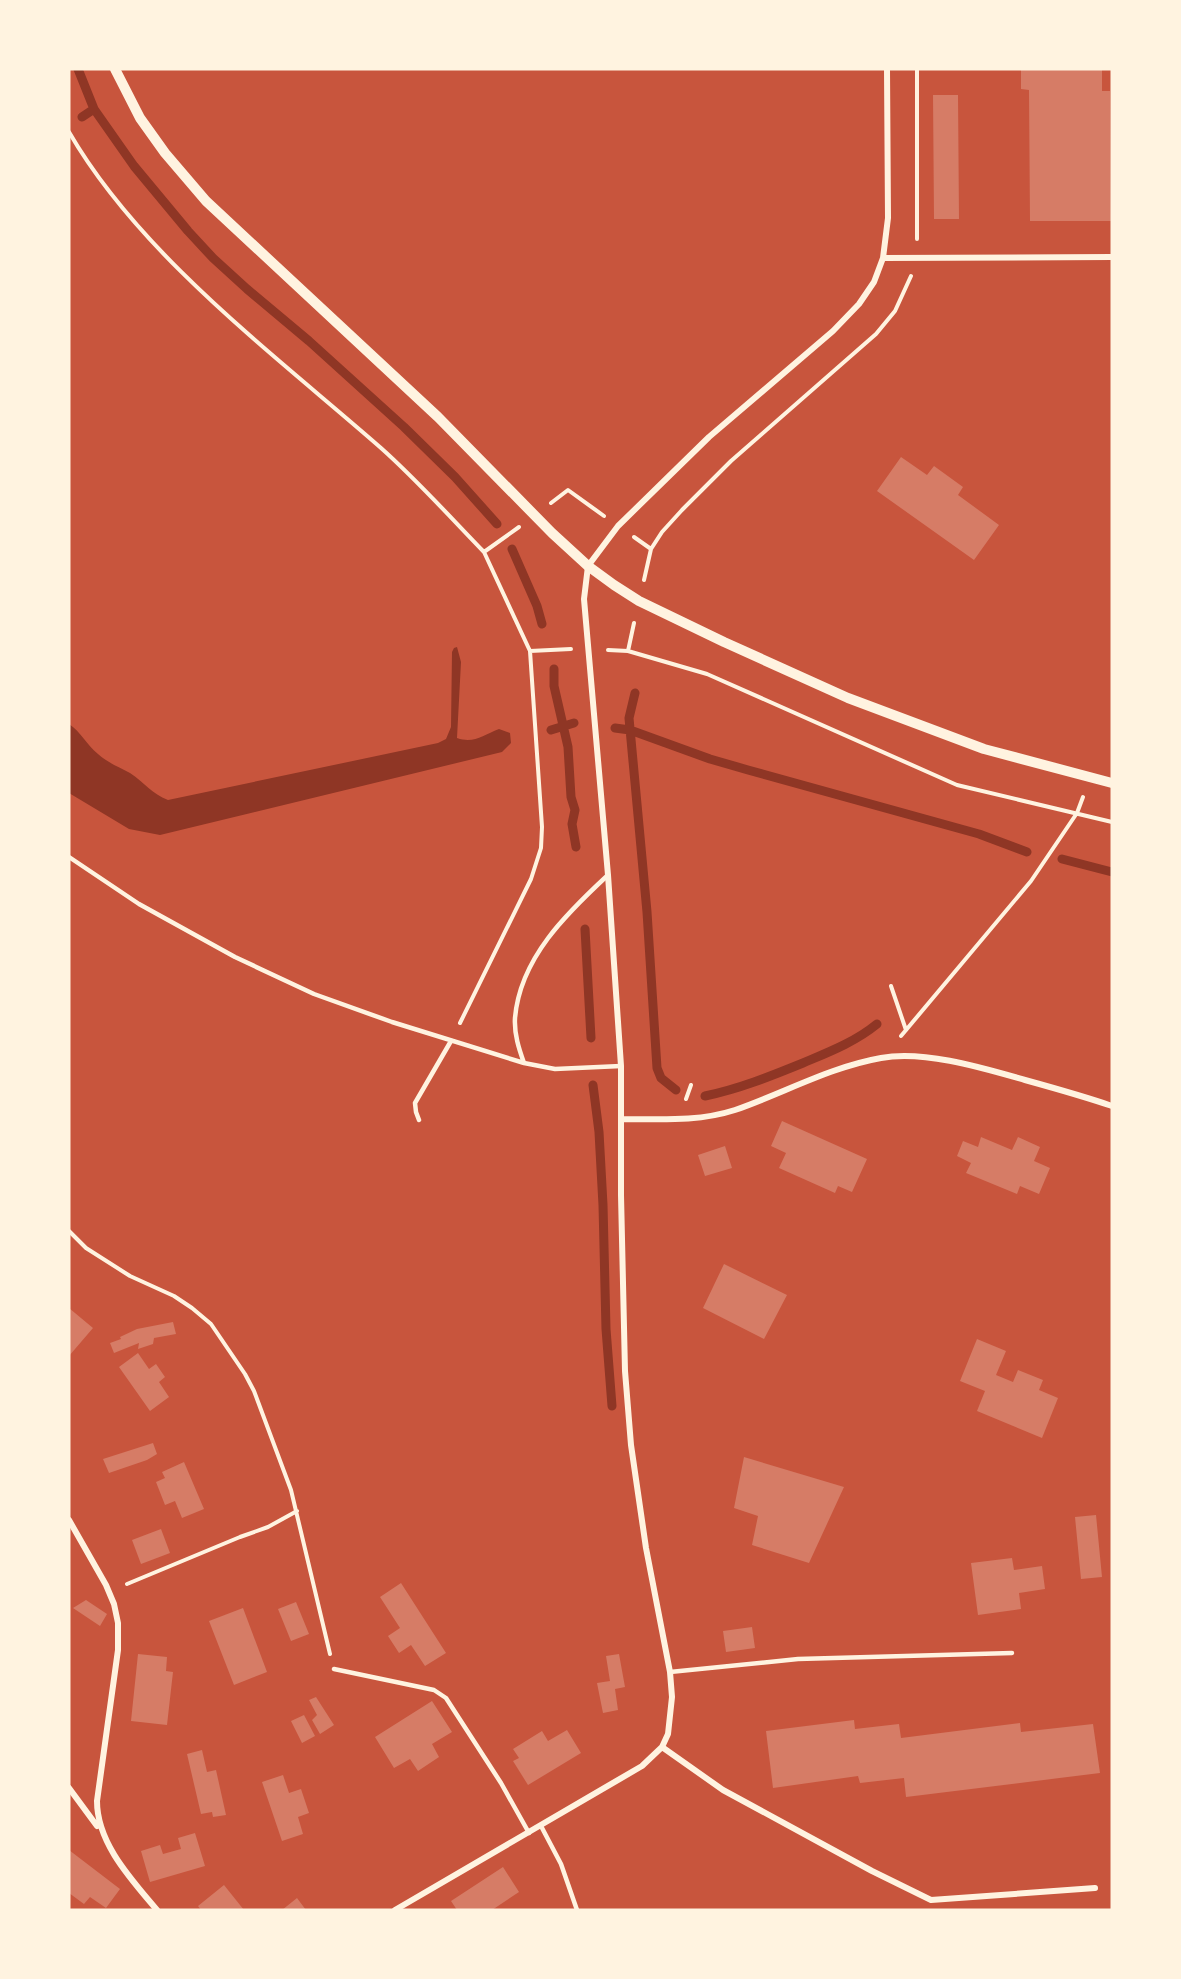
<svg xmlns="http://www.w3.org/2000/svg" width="1181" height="1979" font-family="'Sofia Sans Condensed',sans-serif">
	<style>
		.water { fill: #8f3625 }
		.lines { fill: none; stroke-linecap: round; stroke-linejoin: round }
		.stream { stroke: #8f3625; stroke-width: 9 }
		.building { fill: #d67c66 }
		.path { stroke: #fff3e0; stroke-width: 4 }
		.service { stroke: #fff3e0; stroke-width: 4.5 }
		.minor { stroke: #fff3e0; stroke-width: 6 }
		.tertiary { stroke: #fff3e0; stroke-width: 10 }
	</style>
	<rect width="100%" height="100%" fill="#c8553d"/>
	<path class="water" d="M 457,647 L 461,662 L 457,738 C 474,744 483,735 499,729 L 510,733 L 511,743 L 502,752 L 160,835 L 129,829 L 69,793 L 69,724 C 81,732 87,745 98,754 C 108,763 119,767 130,773 C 144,782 152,794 168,800 L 438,743 L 446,739 L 451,727 L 452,652 L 454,648 Z"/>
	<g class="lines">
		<path class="stream" d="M 78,69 L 94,109 L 134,166 L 188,231 L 213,258 L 247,289 L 309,341 L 404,427 L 455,477 L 497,524
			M 82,117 L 94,109
			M 512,549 L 537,606 L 542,624
			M 554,669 L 554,686 L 568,747 L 571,797 L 575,810 L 572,824 L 576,847
			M 635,693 L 629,718 L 647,912 L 657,1068 L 661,1078 L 676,1090
			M 615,728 L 630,730 L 710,759 L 748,770 L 979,834 L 1027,852
			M 551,730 L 574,723
			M 1062,859 L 1112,872
			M 585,929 L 591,1038
			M 593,1085 L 599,1132 L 603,1205 L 606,1329 L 612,1406
			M 705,1096 C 739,1089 771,1076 803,1063 C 829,1052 855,1042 877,1024"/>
	</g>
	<path class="building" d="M 1021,69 L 1102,69 L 1102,91 L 1110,91 L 1111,221 L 1030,221 L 1029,90 L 1021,89 Z
		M 933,95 L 958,95 L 959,219 L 934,219 Z
		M 901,457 L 927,475 L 934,466 L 963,487 L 958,495 L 999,525 L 974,560 L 877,491 Z
		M 782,1121 L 867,1159 L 852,1192 L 838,1186 L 835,1193 L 779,1168 L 786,1153 L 771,1146 Z
		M 981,1137 L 1012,1150 L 1018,1137 L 1040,1147 L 1034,1161 L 1050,1168 L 1039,1194 L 1020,1186 L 1017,1194 L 966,1173 L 971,1163 L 957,1156 L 963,1141 L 978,1147 Z
		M 725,1146 L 732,1168 L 705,1176 L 698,1155 Z
		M 724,1264 L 787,1295 L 764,1339 L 703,1308 Z
		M 69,1308 L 93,1328 L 69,1356 Z
		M 173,1322 L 176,1334 L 154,1338 L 153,1344 L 138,1349 L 139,1343 L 114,1353 L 110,1343 L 121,1339 L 120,1337 L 137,1329 Z
		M 977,1339 L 1006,1351 L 996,1375 L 1013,1382 L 1018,1370 L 1043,1380 L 1039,1390 L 1058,1398 L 1042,1438 L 977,1411 L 985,1391 L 960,1381 Z
		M 138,1353 L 149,1369 L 156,1364 L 165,1377 L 159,1382 L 169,1397 L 150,1411 L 119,1367 Z
		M 153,1443 L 157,1454 L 147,1460 L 109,1473 L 103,1459 Z
		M 744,1457 L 844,1487 L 809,1563 L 752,1545 L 758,1516 L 734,1508 Z
		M 184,1462 L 204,1509 L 182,1518 L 175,1501 L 165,1505 L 156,1482 L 165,1478 L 162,1472 Z
		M 1096,1515 L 1102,1577 L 1081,1579 L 1075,1517 Z
		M 161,1529 L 170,1553 L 141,1564 L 132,1540 Z
		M 1012,1558 L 1014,1570 L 1042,1566 L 1045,1589 L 1019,1593 L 1021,1609 L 978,1615 L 971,1563 Z
		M 401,1583 L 446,1653 L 425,1666 L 411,1645 L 399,1653 L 388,1636 L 400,1628 L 380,1597 Z
		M 86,1600 L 107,1614 L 100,1626 L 73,1608 Z
		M 296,1602 L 309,1634 L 291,1641 L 278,1609 Z
		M 243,1608 L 267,1672 L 234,1685 L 209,1621 Z
		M 752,1627 L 755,1648 L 726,1652 L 723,1631 Z
		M 138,1654 L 167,1657 L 166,1671 L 173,1672 L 167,1725 L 131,1721 Z
		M 619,1654 L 625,1687 L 615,1689 L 618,1710 L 603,1713 L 597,1683 L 610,1681 L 606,1656 Z
		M 316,1697 L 334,1725 L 320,1734 L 312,1720 L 317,1715 L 309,1700 Z
		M 432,1701 L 452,1732 L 432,1744 L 439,1757 L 418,1771 L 410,1759 L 394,1768 L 375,1737 Z
		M 304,1715 L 315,1736 L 302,1743 L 291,1721 Z
		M 854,1720 L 855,1729 L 899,1724 L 901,1738 L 1020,1723 L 1021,1732 L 1093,1724 L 1100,1773 L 906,1797 L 904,1778 L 860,1783 L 858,1776 L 773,1788 L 766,1731 Z
		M 567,1730 L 581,1753 L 528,1785 L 513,1761 L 519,1758 L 513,1749 L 542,1731 L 548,1741 Z
		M 202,1750 L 207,1772 L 216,1770 L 226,1815 L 213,1817 L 212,1812 L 201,1814 L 187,1754 Z
		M 283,1775 L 289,1793 L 301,1789 L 309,1813 L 298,1817 L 303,1834 L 282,1841 L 262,1782 Z
		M 195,1833 L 205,1866 L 150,1882 L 141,1851 L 160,1845 L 163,1854 L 181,1849 L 178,1838 Z
		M 69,1850 L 120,1889 L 106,1908 L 90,1897 L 84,1904 L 69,1893 Z
		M 503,1867 L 519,1892 L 492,1910 L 457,1910 L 451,1901 Z
		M 224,1885 L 244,1910 L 201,1910 L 198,1906 Z
		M 297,1898 L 306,1910 L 282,1910 Z"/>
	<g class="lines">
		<path class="path" d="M 69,132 C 140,255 275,355 381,448 C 417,480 450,517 484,552 L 519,527
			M 917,239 L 917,69
			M 551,503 L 568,490 L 604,516
			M 634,537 L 651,549
			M 644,580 L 651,549 L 662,532 L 682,510 L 731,461 L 876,334 L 895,311 L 911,276
			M 608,650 L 628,651 L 707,674 L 957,785 L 1112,822
			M 530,651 L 571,649
			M 628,651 L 634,623
			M 891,986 L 906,1030
			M 460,1023 L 531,879 L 541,848 L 542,827 L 530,651 L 484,552
			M 901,1036 L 1031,881 L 1077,813 L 1083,797
			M 686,1099 L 691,1085
			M 69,1231 L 86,1248 L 130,1276 L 174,1296 L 192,1308 L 211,1324 L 245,1374 L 254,1391 L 291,1490 L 330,1654
			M 127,1584 L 240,1537 L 268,1527 L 297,1511"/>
		<path class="service" d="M 69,857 L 139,904 L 235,957 L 314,994 L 392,1022 L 524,1063 L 555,1069 L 621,1066
			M 524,1063 C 519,1049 514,1034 515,1018 C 520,958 567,913 608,875
			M 419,1120 L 416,1112 L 415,1103 L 451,1041
			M 334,1669 L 434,1690 L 446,1698 L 501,1783 L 529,1833
			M 670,1672 L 798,1659 L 1012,1653
			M 541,1826 L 561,1864 L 577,1910"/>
		<path class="minor" d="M 883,258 L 1112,257
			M 622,1119 C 660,1119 698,1122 735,1110 C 784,1093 830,1067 881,1058 C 924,1050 983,1068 1025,1080 C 1054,1088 1083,1096 1112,1106
			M 69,1520 L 106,1585 L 114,1604 L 118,1623 L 118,1650 L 97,1801 C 97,1843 131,1879 157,1910
			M 662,1747 L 723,1790 L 872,1871 L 931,1900 L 1095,1888
			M 69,1788 L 97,1826
			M 395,1910 L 642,1766 L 662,1747 L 668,1734 L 672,1697 L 670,1672 L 646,1548 L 631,1445 L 625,1371 L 621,1195 L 621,1066 L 608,875 L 584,599 L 588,566 L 618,526 L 709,437 L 833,331 L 859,304 L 874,282 L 883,258 L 888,218 L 887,69"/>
		<path class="tertiary" d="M 115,69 L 140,118 L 165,153 L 206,201 L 438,417 L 552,533 L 588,566 L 614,585 L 639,601 L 724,642 L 848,698 L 984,749 L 1112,783"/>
	</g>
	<rect width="1181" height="1979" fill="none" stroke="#fff3e0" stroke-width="141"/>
</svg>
